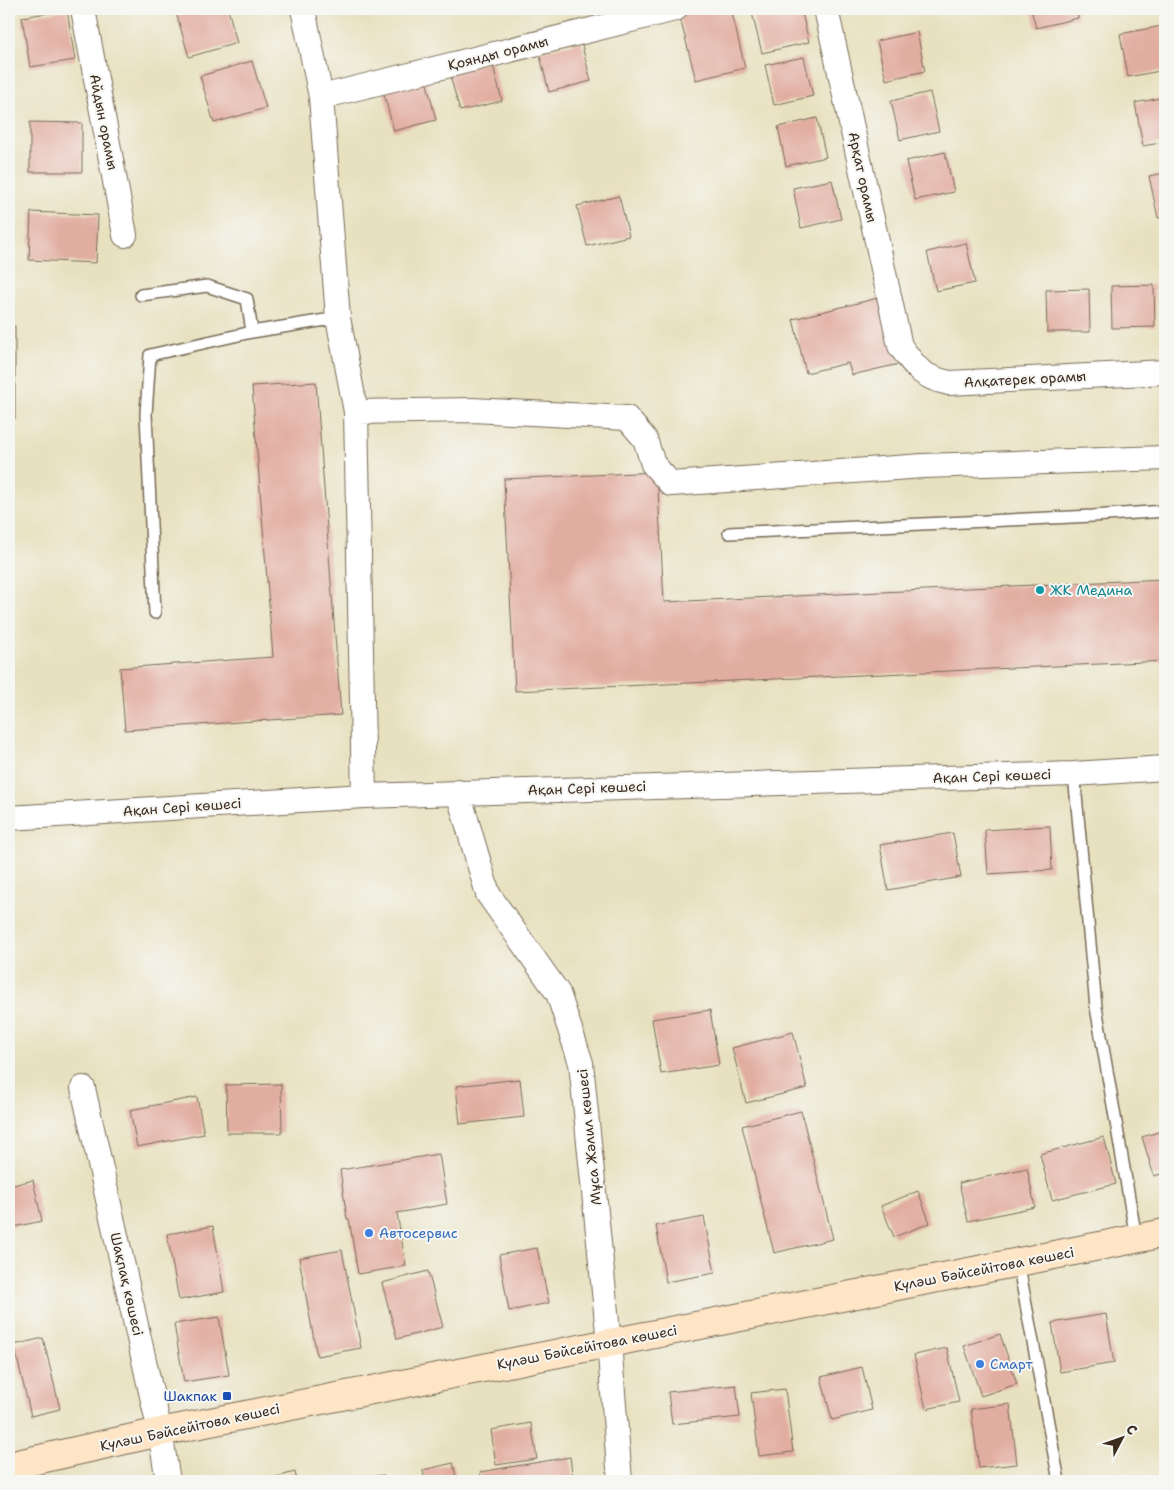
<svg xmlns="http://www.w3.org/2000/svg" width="1174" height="1490" font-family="'Shantell Sans',sans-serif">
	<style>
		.building { fill: #e2ada1 }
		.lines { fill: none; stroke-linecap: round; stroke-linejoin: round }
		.lane-casing { stroke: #786a57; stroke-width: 14 }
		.street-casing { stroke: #786a57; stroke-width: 26 }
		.secondary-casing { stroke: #786a57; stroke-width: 30 }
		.lane { stroke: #fff; stroke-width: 11 }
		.street { stroke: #fff; stroke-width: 24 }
		.secondary { stroke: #fde5c5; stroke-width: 28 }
		.culture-dot { fill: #0f9aa8; stroke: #f6f6f2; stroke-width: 2 }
		.shop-dot { fill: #3f7fe0; stroke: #f6f6f2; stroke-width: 2 }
		.transit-dot { fill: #1a4fb4; stroke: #f6f6f2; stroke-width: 2 }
		.labels { text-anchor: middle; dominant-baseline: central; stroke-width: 4; stroke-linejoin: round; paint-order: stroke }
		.street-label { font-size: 14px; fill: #3b2a1e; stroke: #f6f6f2 }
		.culture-label { font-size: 14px; fill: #0d838f; stroke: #f6f6f2; text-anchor: start }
		.shop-label { font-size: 14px; fill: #366cbe; stroke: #f6f6f2; text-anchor: start }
		.transit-label { font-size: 14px; fill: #164399; stroke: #f6f6f2; text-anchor: end }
	</style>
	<rect width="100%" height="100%" fill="#f6f6f2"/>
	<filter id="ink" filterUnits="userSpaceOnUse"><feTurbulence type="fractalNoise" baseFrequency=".02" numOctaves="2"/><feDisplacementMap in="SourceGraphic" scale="10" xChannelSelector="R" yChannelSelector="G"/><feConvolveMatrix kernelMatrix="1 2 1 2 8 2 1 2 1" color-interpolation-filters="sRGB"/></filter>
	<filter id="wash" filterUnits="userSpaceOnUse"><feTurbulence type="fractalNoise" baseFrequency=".0096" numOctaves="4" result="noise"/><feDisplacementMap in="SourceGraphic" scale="20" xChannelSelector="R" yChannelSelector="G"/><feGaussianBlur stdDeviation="1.12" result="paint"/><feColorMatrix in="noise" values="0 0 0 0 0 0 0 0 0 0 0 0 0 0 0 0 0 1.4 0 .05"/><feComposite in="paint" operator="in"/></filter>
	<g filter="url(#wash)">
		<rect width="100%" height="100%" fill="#e8e1c0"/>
		<g id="blocks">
			<path class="building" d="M 175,9 L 228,9 L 237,43 L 189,57 Z
				M 685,9 L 731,9 L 745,68 L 696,80 L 678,10 Z
				M 751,9 L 801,9 L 809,42 L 762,53 Z
				M 1031,9 L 1076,9 L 1078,18 L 1036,28 Z
				M 67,10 L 75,60 L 30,67 L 22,17 Z
				M 1162,26 L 1165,44 L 1165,70 L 1128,77 L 1120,34 Z
				M 917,32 L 925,71 L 886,80 L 877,41 Z
				M 581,42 L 591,81 L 549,92 L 539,52 Z
				M 804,57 L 813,96 L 774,105 L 765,65 Z
				M 252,61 L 266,108 L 214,123 L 200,76 Z
				M 492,61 L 502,101 L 460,111 L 449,72 Z
				M 426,80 L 436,120 L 394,131 L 383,91 Z
				M 930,92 L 939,131 L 900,140 L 891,101 Z
				M 1165,97 L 1165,142 L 1143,146 L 1135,103 Z
				M 817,118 L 826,157 L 786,166 L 778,127 Z
				M 30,122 L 82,123 L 82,172 L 30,172 Z
				M 945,152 L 954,192 L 915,200 L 906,161 Z
				M 1165,173 L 1165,217 L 1158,218 L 1149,176 Z
				M 832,180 L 841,219 L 801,228 L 793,188 Z
				M 619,196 L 629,236 L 587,246 L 577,206 Z
				M 31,212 L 98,215 L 96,263 L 29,260 Z
				M 966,243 L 975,283 L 936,291 L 927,252 Z
				M 1154,285 L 1155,327 L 1112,328 L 1111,286 Z
				M 1089,289 L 1090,332 L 1047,332 L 1046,290 Z
				M 882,297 L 899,364 L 852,375 L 848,363 L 806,373 L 793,319 Z
				M 9,326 L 15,326 L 15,419 L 9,419 Z
				M 316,382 L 341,715 L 125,730 L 120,668 L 273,657 L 252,386 Z
				M 657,472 L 664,602 L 1165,579 L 1165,661 L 515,691 L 504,479 Z
				M 1050,826 L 1052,870 L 988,874 L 985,830 Z
				M 953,833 L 961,877 L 888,890 L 880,845 Z
				M 710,1010 L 719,1065 L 661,1074 L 652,1019 Z
				M 793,1032 L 807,1088 L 746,1103 L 732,1048 Z
				M 520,1079 L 524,1117 L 460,1124 L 456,1086 Z
				M 281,1084 L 282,1133 L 227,1133 L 226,1085 Z
				M 197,1097 L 204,1134 L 137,1147 L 130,1110 Z
				M 801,1111 L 833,1239 L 774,1253 L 742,1126 Z
				M 1165,1130 L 1165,1173 L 1154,1176 L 1142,1137 Z
				M 1104,1137 L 1116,1184 L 1052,1200 L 1040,1154 Z
				M 439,1154 L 447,1204 L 397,1213 L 406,1266 L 358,1274 L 349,1219 L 347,1219 L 340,1170 Z
				M 1027,1168 L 1035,1207 L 968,1221 L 959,1183 Z
				M 33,1180 L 42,1221 L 9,1228 L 9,1186 Z
				M 918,1191 L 930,1223 L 894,1237 L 881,1206 Z
				M 704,1217 L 715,1273 L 666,1282 L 656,1226 Z
				M 213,1226 L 224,1292 L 179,1300 L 167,1234 Z
				M 537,1248 L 549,1303 L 509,1311 L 499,1255 Z
				M 342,1250 L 361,1348 L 317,1356 L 299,1258 Z
				M 428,1271 L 443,1327 L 397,1339 L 382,1283 Z
				M 1106,1314 L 1114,1363 L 1060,1372 L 1052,1323 Z
				M 219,1317 L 229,1375 L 184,1382 L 174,1324 Z
				M 1000,1334 L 1017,1384 L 981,1396 L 964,1346 Z
				M 43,1338 L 60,1409 L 31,1416 L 14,1345 Z
				M 947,1348 L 959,1402 L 926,1409 L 914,1355 Z
				M 862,1367 L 872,1410 L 832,1420 L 821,1377 Z
				M 736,1385 L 740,1417 L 672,1424 L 668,1392 Z
				M 785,1389 L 793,1452 L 759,1456 L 751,1393 Z
				M 1010,1404 L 1017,1464 L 979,1468 L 971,1409 Z
				M 531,1423 L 537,1459 L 496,1465 L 491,1430 Z
				M 570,1457 L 573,1481 L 482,1481 L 480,1472 Z
				M 453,1463 L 457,1481 L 425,1481 L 423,1470 Z
				M 295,1472 L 297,1481 L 261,1481 Z
				M 384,1475 L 385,1481 L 346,1481 L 346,1480 Z"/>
		</g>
	</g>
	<g filter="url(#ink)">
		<use href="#blocks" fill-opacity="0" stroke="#786a57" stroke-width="1"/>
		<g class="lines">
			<defs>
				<path id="lane" d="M 141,295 L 207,286 L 247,299 L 252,332
					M 729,533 L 1093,516 L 1165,511
					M 155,613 L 146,414 L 150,355 L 252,332 L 338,318
					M 1074,774 L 1096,1007 L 1136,1238
					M 1018,1262 L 1059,1481"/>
				<path id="street" d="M 83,9 L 125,235
					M 303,9 L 321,97 L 338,318 L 356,412 L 364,796
					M 826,9 L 900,346 C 916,368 921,377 949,383 L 1165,372
					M 321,97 L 675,9
					M 356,412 L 472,410 L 627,418 L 645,439 L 653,464 L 671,484 L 923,466 L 1165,458
					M 458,792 L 488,894 L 558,993 L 581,1063 L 609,1342 L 620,1481
					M 9,818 L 364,796 L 1074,774 L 1165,768
					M 83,1088 L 160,1432 L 168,1481"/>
				<path id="secondary" d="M 9,1466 L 160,1432 L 1165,1233"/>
			</defs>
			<use href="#lane" class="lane-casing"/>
			<use href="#street" class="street-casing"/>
			<use href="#secondary" class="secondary-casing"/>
			<use href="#lane" class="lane"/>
			<use href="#street" class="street"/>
			<use href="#secondary" class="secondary"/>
		</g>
	</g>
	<circle class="culture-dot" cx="1040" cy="590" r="5"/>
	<g class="shop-dot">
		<circle cx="369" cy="1233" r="5"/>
		<circle cx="980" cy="1364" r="5"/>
	</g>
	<rect class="transit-dot" x="222" y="1391" width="10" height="10" rx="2.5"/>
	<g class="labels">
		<g class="street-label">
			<text transform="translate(498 53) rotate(-14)">Қоянды орамы</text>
			<text transform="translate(104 122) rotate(79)">Айдын орамы</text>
			<text transform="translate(863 177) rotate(78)">Арқат орамы</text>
			<text transform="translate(1025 379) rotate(-3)">Алқатерек орамы</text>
			<text transform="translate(992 776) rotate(-2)">Ақан Сері көшесі</text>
			<text transform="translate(587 788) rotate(-2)">Ақан Сері көшесі</text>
			<text transform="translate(182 807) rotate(-4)">Ақан Сері көшесі</text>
			<text transform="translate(589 1137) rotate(-96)">Мұса Жәлил көшесі</text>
			<text transform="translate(984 1269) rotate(-11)">Күләш Бәйсейітова көшесі</text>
			<text transform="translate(127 1284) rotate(77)">Шақпақ көшесі</text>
			<text transform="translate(587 1347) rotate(-11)">Күләш Бәйсейітова көшесі</text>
			<text transform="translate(190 1427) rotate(-12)">Күләш Бәйсейітова көшесі</text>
		</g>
		<g class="culture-label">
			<text x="1050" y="590">ЖК Медина</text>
		</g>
		<g class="shop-label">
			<text x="379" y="1233">Автосервис</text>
			<text x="990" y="1364">Смарт</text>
		</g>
		<g class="transit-label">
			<text x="217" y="1396">Шакпак</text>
		</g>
	</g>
	<rect width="1174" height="1490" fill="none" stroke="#f6f6f2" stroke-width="30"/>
	<g transform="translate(1122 1438) rotate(49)" stroke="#f6f6f2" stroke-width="4" paint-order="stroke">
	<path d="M0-4L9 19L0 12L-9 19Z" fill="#3b2a1e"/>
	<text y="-8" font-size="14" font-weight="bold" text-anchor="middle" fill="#3b2a1e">С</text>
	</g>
</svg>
